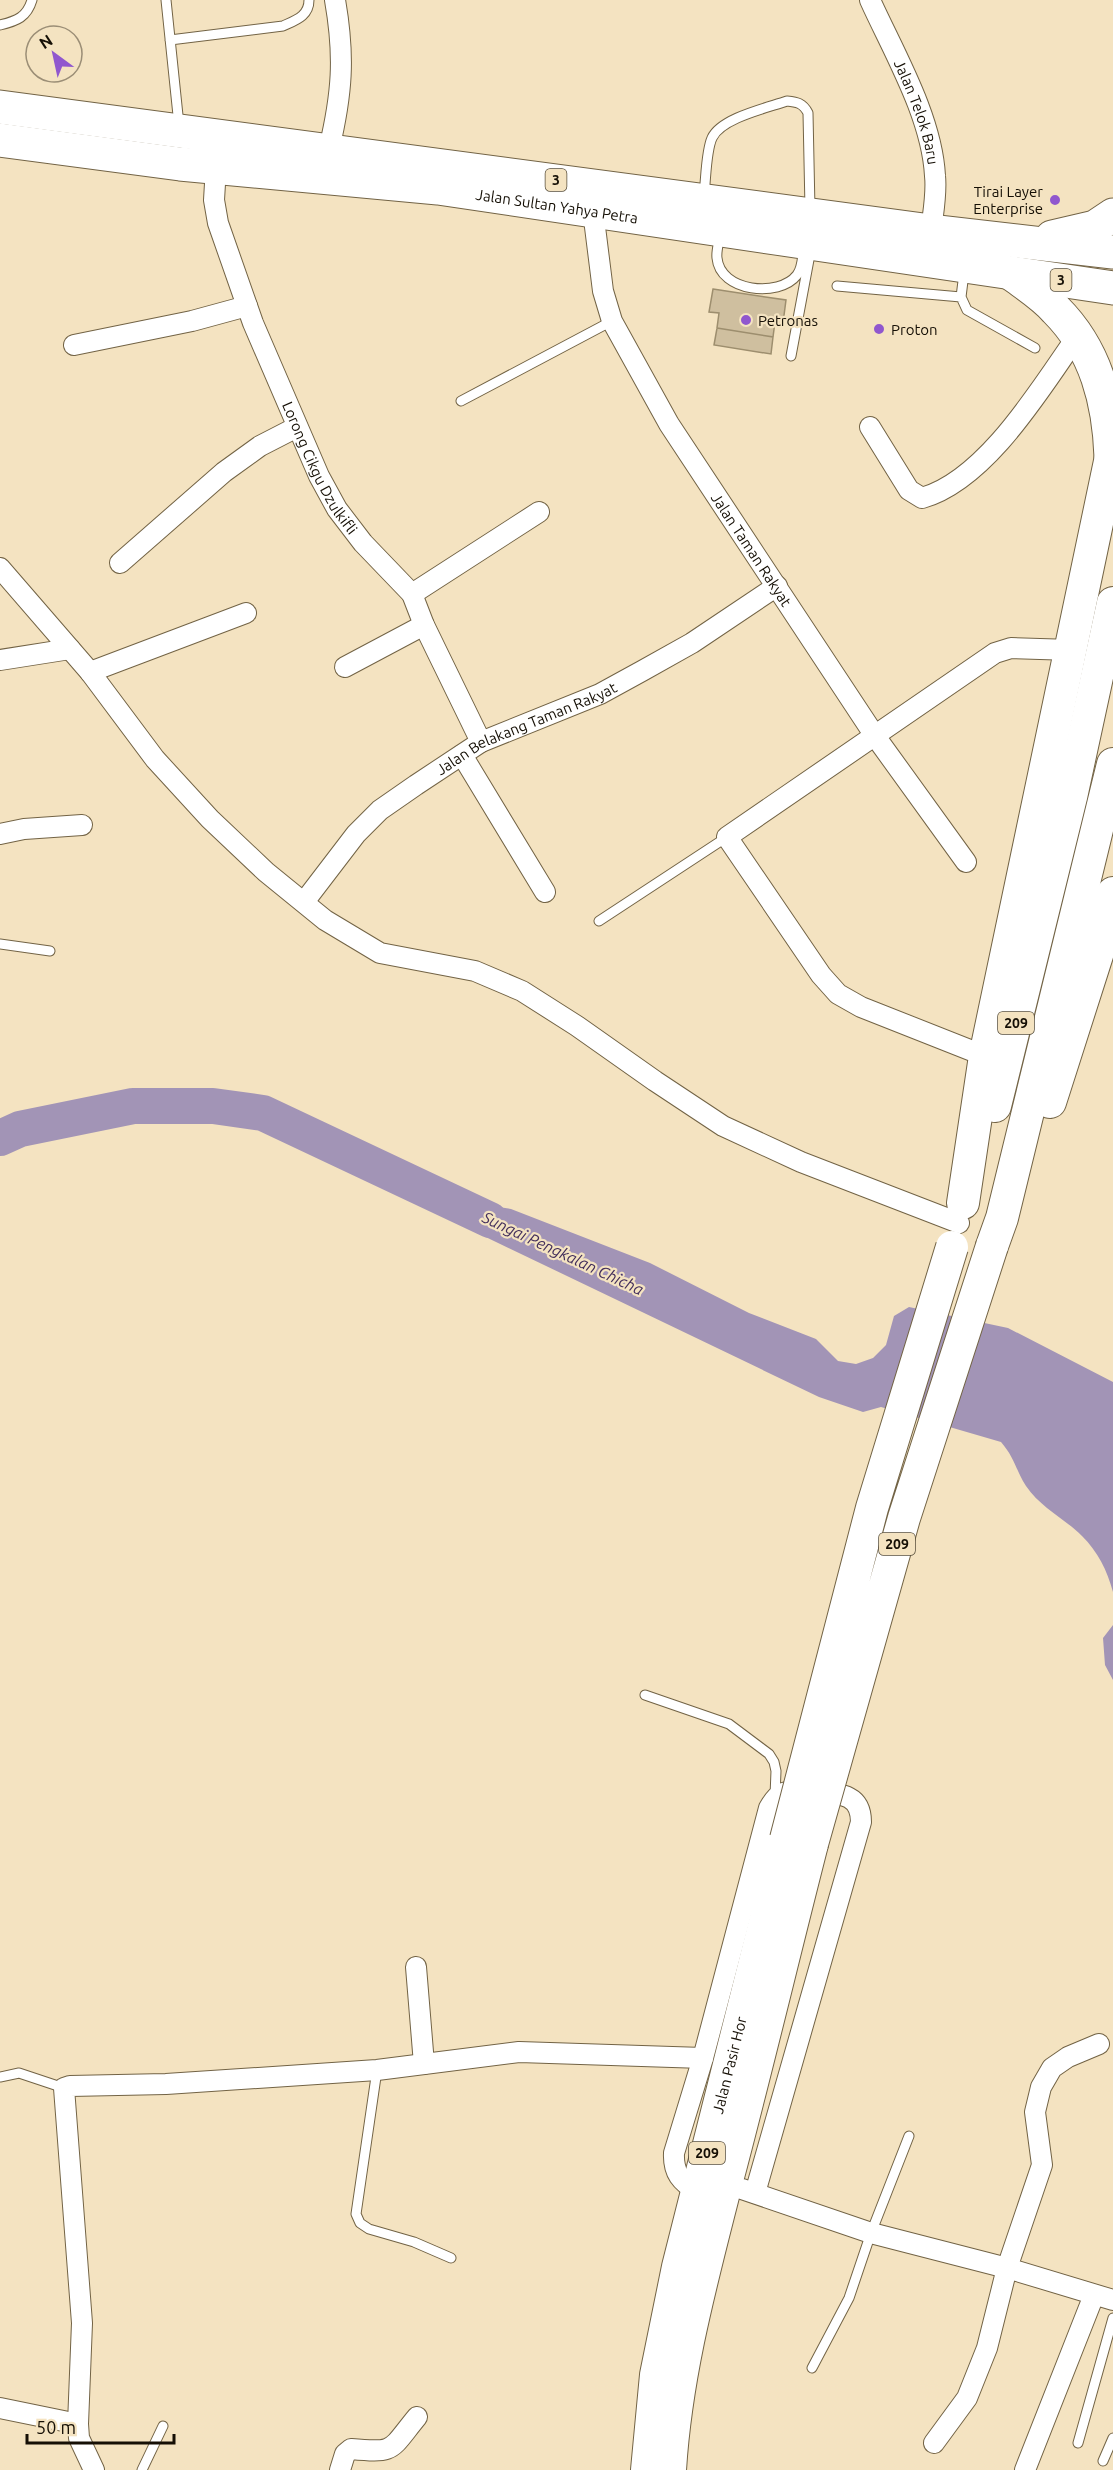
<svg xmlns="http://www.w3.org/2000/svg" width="1113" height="2470" font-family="Ubuntu,sans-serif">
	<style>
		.water { fill: #a294b6 }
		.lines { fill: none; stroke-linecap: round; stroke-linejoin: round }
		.river { stroke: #a294b6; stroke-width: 36 }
		.building { fill: #cfbf9f; stroke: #9d8e6e; stroke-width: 1.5 }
		.lane-casing { stroke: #726345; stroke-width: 11 }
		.street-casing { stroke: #726345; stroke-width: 22 }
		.primary-casing { stroke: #726345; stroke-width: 34 }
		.highway-casing { stroke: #726345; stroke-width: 35 }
		.lane { stroke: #fff; stroke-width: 9 }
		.street { stroke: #fff; stroke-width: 20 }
		.primary { stroke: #fff; stroke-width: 32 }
		.highway { stroke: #fff; stroke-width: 33 }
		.primary-bridge-casing { stroke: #726345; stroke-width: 34; stroke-linecap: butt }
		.primary-bridge { stroke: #fff; stroke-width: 32 }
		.poi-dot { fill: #9057ce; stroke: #f4e3c1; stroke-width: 2 }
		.labels { text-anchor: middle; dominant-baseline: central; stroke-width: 4.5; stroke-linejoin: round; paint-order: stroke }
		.shield { fill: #f4e3c1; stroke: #584f3d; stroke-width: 1.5 }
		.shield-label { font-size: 14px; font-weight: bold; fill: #150f05 }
		.street-label { font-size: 15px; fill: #150f05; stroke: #f4e3c1 }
		.poi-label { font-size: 15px; fill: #150f05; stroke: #f4e3c1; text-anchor: start }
		.water-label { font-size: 16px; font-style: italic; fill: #422e5b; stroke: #f4e3c1 }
	</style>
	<rect width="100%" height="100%" fill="#f4e3c1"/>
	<path class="water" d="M 440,1198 L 511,1209 L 650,1263 L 749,1313 L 816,1339 L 838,1361 L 856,1364 L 873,1358 L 886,1345 L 894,1316 L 909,1307 L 1008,1328 L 1113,1382 L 1113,1592 C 1107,1570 1098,1552 1082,1536 C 1064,1518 1041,1508 1026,1486 C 1016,1471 1015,1458 1001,1442 L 881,1407 L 863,1412 L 819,1397 L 467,1228 Z
		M 1113,1625 L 1113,1680 L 1105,1665 L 1103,1638 Z"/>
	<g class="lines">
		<path class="river" d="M 0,1138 L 20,1129 L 133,1106 L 213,1106 L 263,1113 L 490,1220"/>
	</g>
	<path class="building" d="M 713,289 L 786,300 L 783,323 L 775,322 L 773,337 L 717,328 L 719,313 L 709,312 Z
		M 717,328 L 773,337 L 771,354 L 714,345 Z"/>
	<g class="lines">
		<defs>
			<path id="lane" d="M 166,0 L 179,125
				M 0,25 C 17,21 27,17 32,0
				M 170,40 L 283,26 C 296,20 309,16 309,0
				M 704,194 C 706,179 706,151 712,138 C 721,118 767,108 787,101 C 797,102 803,103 808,113 L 810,209
				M 720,235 C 719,242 716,251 717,258 C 720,292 779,298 797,275 C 803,267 802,257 804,248
				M 964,273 L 961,297 L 967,310 L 1035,348
				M 837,286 L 961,297
				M 791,356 L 811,249
				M 461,401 L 612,321
				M 599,921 L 727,837
				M 0,944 L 50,951
				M 645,1695 L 729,1724 L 769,1754 L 774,1762 L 776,1771 L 775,1796
				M 377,2070 L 356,2214 L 360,2223 L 369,2229 L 414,2242 L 451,2258
				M 0,2077 L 19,2073 L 64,2088
				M 812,2368 L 849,2298 L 871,2233 L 909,2136
				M 1078,2443 L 1113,2318
				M 1103,2461 L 1113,2438
				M 142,2470 L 163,2426"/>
			<g id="street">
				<path id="s1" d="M 870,0 C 894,53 932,117 935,176 C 937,193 933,213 931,231"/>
				<path d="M 329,149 C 342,94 345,57 335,0"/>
				<path id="s2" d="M 216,167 L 214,200 L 218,223 L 253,323 L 319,476 L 337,509 L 363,543 L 412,594 L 424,625 L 481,742"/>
				<path id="s3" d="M 593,211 L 603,291 L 612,321 L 669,424 L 875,736 L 966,862"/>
				<path d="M 74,345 L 192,321 L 247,306"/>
				<path d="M 870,427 L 909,490 L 922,498 C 986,480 1041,388 1078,335"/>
				<path d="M 120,563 L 224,472 L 260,446 L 297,427"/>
				<path d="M 0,568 L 90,672 L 155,759 L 210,819 L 266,872 L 325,920 L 380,953 L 475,971 L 522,991 L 577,1026 L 655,1081 L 723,1126 L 801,1162 L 959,1223"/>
				<path d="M 412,594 L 539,512"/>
				<path d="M 0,660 L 70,649"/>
				<path d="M 345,667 L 424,625"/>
				<path d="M 90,672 L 246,613"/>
				<path d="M 462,755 L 545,892"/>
				<path d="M 0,834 L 24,829 L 82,825"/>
				<path id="s4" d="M 304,902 L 356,834 L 380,810 L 416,785 L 481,742 L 600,694 L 642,671 L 692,643 L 777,586"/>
				<path d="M 985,1056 L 861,1007 L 838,994 L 821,975 L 727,837 L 995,653 L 1011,648 L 1072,650"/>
				<path d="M 416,1967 L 424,2064"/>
				<path d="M 742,2189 L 871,2233 L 1007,2268 L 1113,2300"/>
				<path d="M 698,2192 C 681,2182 673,2173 674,2153 L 703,2058 L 769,1808 C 773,1802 775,1797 781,1794 C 791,1789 803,1792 814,1792 C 837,1794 861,1792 861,1822 L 755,2193"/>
				<path d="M 0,2408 L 78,2424"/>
				<path d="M 934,2443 L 967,2398 L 987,2348 L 1007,2268 L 1042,2165 L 1035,2112 L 1041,2087 L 1052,2068 L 1068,2057 L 1099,2044"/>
				<path d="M 94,2470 L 79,2438 L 78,2424 L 82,2323 L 64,2088 L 70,2086 L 166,2084 L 377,2070 L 519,2052 L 703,2058"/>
				<path d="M 340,2470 L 345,2454 L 351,2449 C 396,2453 389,2451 417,2417"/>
				<path d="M 1025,2470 L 1094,2295"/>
			</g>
			<g id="primary">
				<path d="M 1050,1102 L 1098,952 L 1113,893"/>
				<path d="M 995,1106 L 1071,797 L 1113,603"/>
				<path d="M 963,1203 L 985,1056 L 1113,447"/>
				<path d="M 992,1246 L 1002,1218 L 1113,764"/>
				<path id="s5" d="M 647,2470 L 656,2375 L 678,2267 L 786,1839"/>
				<path d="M 670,2470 C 676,2372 702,2279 726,2184 C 756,2071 783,1957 812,1844"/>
			</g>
			<g id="highway">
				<path d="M 0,107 L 931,231 L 1113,252"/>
				<path id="s6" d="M 0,140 L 180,164 L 438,188 L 1113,288"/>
				<path d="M 1052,237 L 1095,227 L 1113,215"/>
				<path d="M 1013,275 C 1028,286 1044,296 1056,310 C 1096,350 1109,402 1111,457"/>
			</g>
		</defs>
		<use href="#lane" class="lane-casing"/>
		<use href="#street" class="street-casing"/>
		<use href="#primary" class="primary-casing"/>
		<use href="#highway" class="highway-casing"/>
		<use href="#lane" class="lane"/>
		<use href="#street" class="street"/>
		<use href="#primary" class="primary"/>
		<use href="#highway" class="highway"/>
		<defs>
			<path id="primary-bridge" d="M 786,1839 L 872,1508 L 952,1247
				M 812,1844 L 904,1518 L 992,1246"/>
		</defs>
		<use href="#primary-bridge" class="primary-bridge-casing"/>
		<use href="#primary-bridge" class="primary-bridge"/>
	</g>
	<g class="poi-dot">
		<circle cx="1055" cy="200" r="6"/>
		<circle cx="746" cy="320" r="6"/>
		<circle cx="879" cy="329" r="6"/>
	</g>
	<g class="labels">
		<g class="shield">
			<rect x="545.5" y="169" width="21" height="22" rx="4.5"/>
			<rect x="1050.5" y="269" width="21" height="22" rx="4.5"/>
			<rect x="998" y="1012" width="36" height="22" rx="4.5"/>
			<rect x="879" y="1533" width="36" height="22" rx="4.5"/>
			<rect x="689" y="2142" width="36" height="22" rx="4.5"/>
		</g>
		<g class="shield-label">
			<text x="556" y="180">3</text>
			<text x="1061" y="280">3</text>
			<text x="1016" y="1023">209</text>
			<text x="897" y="1544">209</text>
			<text x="707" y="2153">209</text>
		</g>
		<g class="street-label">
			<text stroke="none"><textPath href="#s1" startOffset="122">Jalan Telok Baru</textPath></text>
			<text stroke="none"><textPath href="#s6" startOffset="561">Jalan Sultan Yahya Petra</textPath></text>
			<text stroke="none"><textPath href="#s2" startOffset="322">Lorong Cikgu Dzulkifli</textPath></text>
			<text stroke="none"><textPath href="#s3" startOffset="380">Jalan Taman Rakyat</textPath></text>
			<text stroke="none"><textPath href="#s4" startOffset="288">Jalan Belakang Taman Rakyat</textPath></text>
			<text stroke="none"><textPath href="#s5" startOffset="414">Jalan Pasir Hor</textPath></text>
		</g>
		<g class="poi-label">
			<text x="1043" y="191" text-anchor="end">Tirai Layer<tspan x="1043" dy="17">Enterprise</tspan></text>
			<text x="758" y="320">Petronas</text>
			<text x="891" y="329">Proton</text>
		</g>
		<g class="water-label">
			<text transform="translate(563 1253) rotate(25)">Sungai Pengkalan Chicha</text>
		</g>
	</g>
	<g transform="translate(54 54) rotate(327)"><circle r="28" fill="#f4e3c1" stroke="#9b8e76" stroke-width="1.5"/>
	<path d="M0-4.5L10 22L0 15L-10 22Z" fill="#9057ce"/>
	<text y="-9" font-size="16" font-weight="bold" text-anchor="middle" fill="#150f05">N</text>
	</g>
	<path d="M27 2434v9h147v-9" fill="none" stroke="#150f05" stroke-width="3"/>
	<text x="36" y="2434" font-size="18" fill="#150f05" stroke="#f4e3c1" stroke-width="4.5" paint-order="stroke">50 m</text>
</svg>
